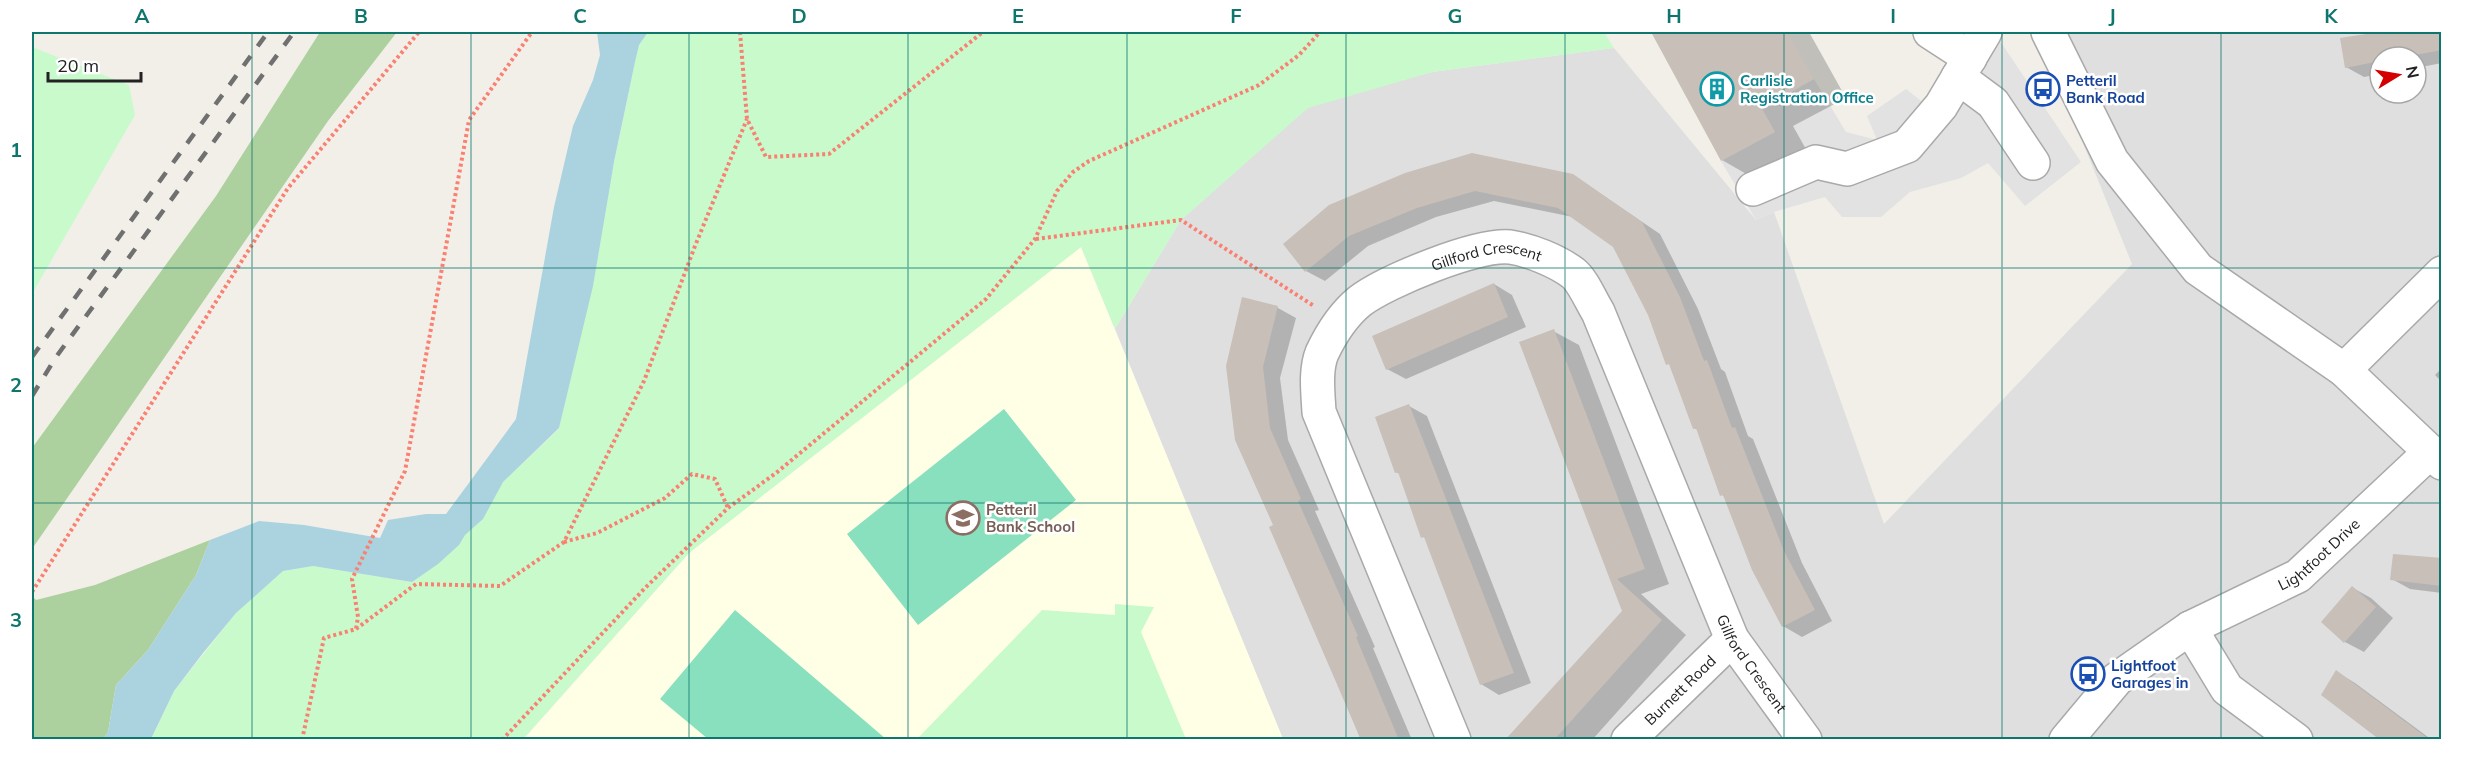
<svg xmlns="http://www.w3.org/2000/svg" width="2473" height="771" font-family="Mulish,sans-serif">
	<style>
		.residential { fill: #e0dfdf; fill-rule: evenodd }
		.education { fill: #ffffe5 }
		.forest { fill: #add19e }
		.park { fill: #c8facc }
		.pitch { fill: #88e0be }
		.parking { fill: #e2e2e2 }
		.water { fill: #aad3df }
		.shadow { fill: #0003 }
		.building { fill: #c7bfb8 }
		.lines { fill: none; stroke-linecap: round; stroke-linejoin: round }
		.minor-casing { stroke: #a9a9a9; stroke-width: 36 }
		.path { stroke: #fa8072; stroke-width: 4; stroke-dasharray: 3 3; stroke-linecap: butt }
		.minor { stroke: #fff; stroke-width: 33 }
		.rail { stroke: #707070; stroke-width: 4.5; stroke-dasharray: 12 12; stroke-linecap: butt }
		.grid { fill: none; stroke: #0f766e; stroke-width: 1.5; stroke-opacity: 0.55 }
		.labels { text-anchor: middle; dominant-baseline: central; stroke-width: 5; stroke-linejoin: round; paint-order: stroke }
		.culture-label { font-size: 15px; font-weight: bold; fill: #0d838f; stroke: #fff; text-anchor: start }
		.transit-label { font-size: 15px; font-weight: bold; fill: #164399; stroke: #fff; text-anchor: start }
		.street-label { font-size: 15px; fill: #222; stroke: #fff }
		.education-label { font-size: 15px; font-weight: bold; fill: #785e54; stroke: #fff; text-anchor: start }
		.neatline { fill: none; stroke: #0f766e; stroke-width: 2 }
		.grid-label { font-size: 20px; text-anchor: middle; font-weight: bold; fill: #0f766e }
	</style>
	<rect width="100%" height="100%" fill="#f2efe9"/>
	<path class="residential" d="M 2038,32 L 2441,32 L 2441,739 L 1283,739 L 1115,329 L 1181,220 L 1308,107 L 1432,72 L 1614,48 L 1756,220 L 1774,212 L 1884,524 L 2132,264 ZM 2380,57 L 2416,57 L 2416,93 L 2380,93 Z"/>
	<path class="education" d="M 1081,247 L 1283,739 L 523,740 L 689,553 Z"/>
	<path class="forest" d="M 320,32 L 397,32 L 328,121 L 32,549 L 32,448 L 216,196 Z
		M 210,540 L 196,575 L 148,650 L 116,685 L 108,732 L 103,739 L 32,739 L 32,596 L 36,600 L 95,585 Z"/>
	<path class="park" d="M 648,32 L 1604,32 L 1614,48 L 1432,72 L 1308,108 L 1181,220 L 1115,329 L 1081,247 L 689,553 L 523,739 L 151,740 L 174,691 L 236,613 L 283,571 L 313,566 L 412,582 L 503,482 L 559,429 L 635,62 L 639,45 Z
		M 32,47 L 129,85 L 135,115 L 32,294 Z
		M 1115,604 L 1154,607 L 1141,632 L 1186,739 L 917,739 L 1042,610 L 1115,615 Z"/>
	<path class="pitch" d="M 1004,409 L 1076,500 L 918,625 L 847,534 Z
		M 735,610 L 886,739 L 708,739 L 660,699 Z"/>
	<path class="parking" d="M 1968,32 L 1994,32 L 2081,162 L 2025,206 L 1988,163 L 1961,178 L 1910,192 L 1881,217 L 1842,217 L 1825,197 L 1774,212 L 1756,220 L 1721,161 L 1775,132 L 1762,109 L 1814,79 L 1846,132 L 1877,140 L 1867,116 L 1906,89 L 1925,104 L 1942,69 Z"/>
	<path class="water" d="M 597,32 L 648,32 L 639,45 L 635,62 L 614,162 L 593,286 L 559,428 L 503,482 L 483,519 L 465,535 L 459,545 L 438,564 L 412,582 L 313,566 L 283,571 L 236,613 L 203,653 L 174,691 L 151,739 L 103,739 L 108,732 L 116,685 L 148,650 L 196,575 L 210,540 L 259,521 L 304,525 L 380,538 L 388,520 L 426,514 L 446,514 L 516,419 L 554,207 L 573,126 L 593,80 L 600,55 Z"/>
	<path class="shadow" d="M 1653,32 L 1809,32 L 1846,98 L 1793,126 L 1807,151 L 1755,179 L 1722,160 Z
		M 2387,32 L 2442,32 L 2442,63 L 2416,68 L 2416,57 L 2380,57 L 2380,74 L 2364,77 L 2346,67 L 2341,39 Z
		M 1573,175 L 1660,234 L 1698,309 L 1721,369 L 1725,372 L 1748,436 L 1753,439 L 1802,563 L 1832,621 L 1802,637 L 1783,626 L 1725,497 L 1722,495 L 1698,430 L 1694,428 L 1650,314 L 1614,246 L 1573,217 L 1494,201 L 1436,217 L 1368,246 L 1325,281 L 1306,271 L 1330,206 Z
		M 1494,284 L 1512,295 L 1526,327 L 1406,379 L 1387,369 Z
		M 1243,299 L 1278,308 L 1296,318 L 1280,378 L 1288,440 L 1319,510 L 1315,511 L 1375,647 L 1373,648 L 1412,740 L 1361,740 L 1275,526 Z
		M 1553,331 L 1579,345 L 1669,584 L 1641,594 L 1686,635 L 1592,740 L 1523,740 L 1623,611 Z
		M 2442,368 L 2442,382 L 2435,375 Z
		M 1409,406 L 1427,416 L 1531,683 L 1499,695 L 1481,684 L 1426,538 L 1423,537 L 1400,474 L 1396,472 Z
		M 2442,560 L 2442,593 L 2410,589 L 2392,579 Z
		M 2353,588 L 2371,598 L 2393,618 L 2364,652 L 2345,642 L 2323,622 Z
		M 2337,672 L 2355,683 L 2432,740 L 2384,740 Z"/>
	<path class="building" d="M 1651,32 L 1787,32 L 1814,79 L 1761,107 L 1775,132 L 1721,161 Z
		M 2379,32 L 2442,32 L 2442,50 L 2404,57 L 2380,57 L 2380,61 L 2345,68 L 2340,38 Z
		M 1472,153 L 1573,174 L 1642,222 L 1680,297 L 1704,361 L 1707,360 L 1732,428 L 1735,427 L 1784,551 L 1815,610 L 1782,627 L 1752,570 L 1723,495 L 1720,496 L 1696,428 L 1693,429 L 1669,364 L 1666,365 L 1648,315 L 1613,247 L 1558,208 L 1475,191 L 1417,208 L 1349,236 L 1305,272 L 1283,244 L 1329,205 L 1405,173 Z
		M 1494,283 L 1508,317 L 1386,370 L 1372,336 Z
		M 1242,297 L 1278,306 L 1263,367 L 1270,428 L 1301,499 L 1298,501 L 1358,636 L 1356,637 L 1399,740 L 1361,740 L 1269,527 L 1273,525 L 1235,440 L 1226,366 Z
		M 1554,329 L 1645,569 L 1617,579 L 1662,620 L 1554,740 L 1505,740 L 1622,611 L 1519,342 Z
		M 1409,404 L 1514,673 L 1480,685 L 1424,537 L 1421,538 L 1398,472 L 1395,473 L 1375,417 Z
		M 2393,554 L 2442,558 L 2442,586 L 2390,580 Z
		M 2352,586 L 2376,607 L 2344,643 L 2321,622 Z
		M 2336,670 L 2391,711 L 2430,740 L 2380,740 L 2321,695 Z"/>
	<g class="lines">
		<defs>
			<g id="minor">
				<path d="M 1930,32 L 1970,58"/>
				<path d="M 2048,32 L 2112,161 L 2198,269 L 2344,370 L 2442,463"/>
				<path d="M 1958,77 L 1993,103 L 2033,163"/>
				<path d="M 1753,189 L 1816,162 L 1847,169 L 1907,146 L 1941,106 L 1985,32"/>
				<path d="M 2344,370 L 2442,273"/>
				<path d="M 2190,628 L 2227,689 L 2296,740"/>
				<path id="s1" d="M 1454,740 L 1319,412 C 1318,393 1315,370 1322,353 C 1331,334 1344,314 1360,301 C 1387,281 1476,244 1510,247 C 1530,250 1557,261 1573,273 C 1583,281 1591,301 1598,312 L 1732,639 L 1805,740"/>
				<path id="s2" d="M 1628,740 L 1732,639"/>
				<path id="s3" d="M 2066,740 L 2117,679 L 2190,628 L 2298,576 L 2429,453"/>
			</g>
		</defs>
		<use href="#minor" class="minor-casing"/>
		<path class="path" d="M 740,32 L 747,119 L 766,157 L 829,154 L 983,32
			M 1036,239 L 1181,220 L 1314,306
			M 564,542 L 597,533 L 665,498 L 692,474 L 715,479 L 728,508
			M 32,592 L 288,188 L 419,32
			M 356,629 L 416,584 L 500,586 L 564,542 L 644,381 L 695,246 L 747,119
			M 302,740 L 324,638 L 356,629 L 358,617 L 352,579 L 405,471 L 469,120 L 532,32
			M 502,740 L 645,588 L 728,508 L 776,473 L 986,299 L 1035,239 L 1057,191 L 1073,172 L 1089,161 L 1259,85 L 1299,55 L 1320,32"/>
		<use href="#minor" class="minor"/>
		<path class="rail" d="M 32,357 L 268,32
			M 32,396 L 56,357 L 294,32"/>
	</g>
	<path class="grid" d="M 252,32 L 252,740M 471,32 L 471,740M 689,32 L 689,740M 908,32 L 908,740M 1127,32 L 1127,740M 1346,32 L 1346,740M 1565,32 L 1565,740M 1784,32 L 1784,740M 2002,32 L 2002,740M 2221,32 L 2221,740M 32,268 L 2442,268M 32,503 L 2442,503"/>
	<defs>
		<symbol id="building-ring" viewBox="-11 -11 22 22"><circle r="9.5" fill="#fff" stroke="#0f9aa8" stroke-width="1.5"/><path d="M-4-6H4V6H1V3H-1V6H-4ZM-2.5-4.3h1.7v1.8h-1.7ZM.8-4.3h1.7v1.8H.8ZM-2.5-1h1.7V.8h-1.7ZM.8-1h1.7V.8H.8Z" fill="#0f9aa8"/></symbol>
		<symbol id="bus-ring" viewBox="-11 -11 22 22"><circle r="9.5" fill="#fff" stroke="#1a4fb4" stroke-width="1.5"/><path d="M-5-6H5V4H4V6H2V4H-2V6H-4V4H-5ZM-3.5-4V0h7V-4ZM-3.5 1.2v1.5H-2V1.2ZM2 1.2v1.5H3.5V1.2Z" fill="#1a4fb4"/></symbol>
		<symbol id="school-ring" viewBox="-11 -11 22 22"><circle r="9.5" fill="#fff" stroke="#8d6e63" stroke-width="1.5"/><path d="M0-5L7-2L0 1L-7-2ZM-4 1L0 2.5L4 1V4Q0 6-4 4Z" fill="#8d6e63"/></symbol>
	</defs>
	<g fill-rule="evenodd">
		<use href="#building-ring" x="1698" y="70" width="38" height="38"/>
		<use href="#bus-ring" x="2024" y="70" width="38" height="38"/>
		<use href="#school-ring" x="944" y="499" width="38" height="38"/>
		<use href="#bus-ring" x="2069" y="655" width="38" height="38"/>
	</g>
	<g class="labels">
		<g class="culture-label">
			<text x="1740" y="80">Carlisle<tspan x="1740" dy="17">Registration Office</tspan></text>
		</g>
		<g class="transit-label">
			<text x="2066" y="80">Petteril<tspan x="2066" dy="17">Bank Road</tspan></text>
			<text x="2111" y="665">Lightfoot<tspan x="2111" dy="17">Garages in</tspan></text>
		</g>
		<g class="street-label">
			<text stroke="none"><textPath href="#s1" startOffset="616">Gillford Crescent</textPath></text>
			<text stroke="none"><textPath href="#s3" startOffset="318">Lightfoot Drive</textPath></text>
			<text stroke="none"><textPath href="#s1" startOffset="1140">Gillford Crescent</textPath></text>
			<text stroke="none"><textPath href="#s2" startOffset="72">Burnett Road</textPath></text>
		</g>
		<g class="education-label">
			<text x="986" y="509">Petteril<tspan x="986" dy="17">Bank School</tspan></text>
		</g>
	</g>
	<rect width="2473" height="771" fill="none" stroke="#ffffff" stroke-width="66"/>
	<g transform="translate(2398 75) rotate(79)"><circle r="28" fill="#ffffff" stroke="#a7a7a7" stroke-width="1.5"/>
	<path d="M0-4.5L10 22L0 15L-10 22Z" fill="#d40000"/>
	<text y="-9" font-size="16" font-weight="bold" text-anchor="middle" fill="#222222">N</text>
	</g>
	<path d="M48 72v9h93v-9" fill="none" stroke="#222222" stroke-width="3"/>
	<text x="57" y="72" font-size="18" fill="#222222" stroke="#ffffff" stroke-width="4.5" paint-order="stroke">20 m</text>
	<rect x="33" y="33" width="2407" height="705" class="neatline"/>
	<g class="grid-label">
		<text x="142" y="23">A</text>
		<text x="361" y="23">B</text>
		<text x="580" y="23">C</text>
		<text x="799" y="23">D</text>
		<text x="1018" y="23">E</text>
		<text x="1236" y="23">F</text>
		<text x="1455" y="23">G</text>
		<text x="1674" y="23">H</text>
		<text x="1893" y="23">I</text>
		<text x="2112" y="23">J</text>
		<text x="2331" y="23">K</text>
		<text x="16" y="157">1</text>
		<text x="16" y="392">2</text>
		<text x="16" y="627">3</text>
	</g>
</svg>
